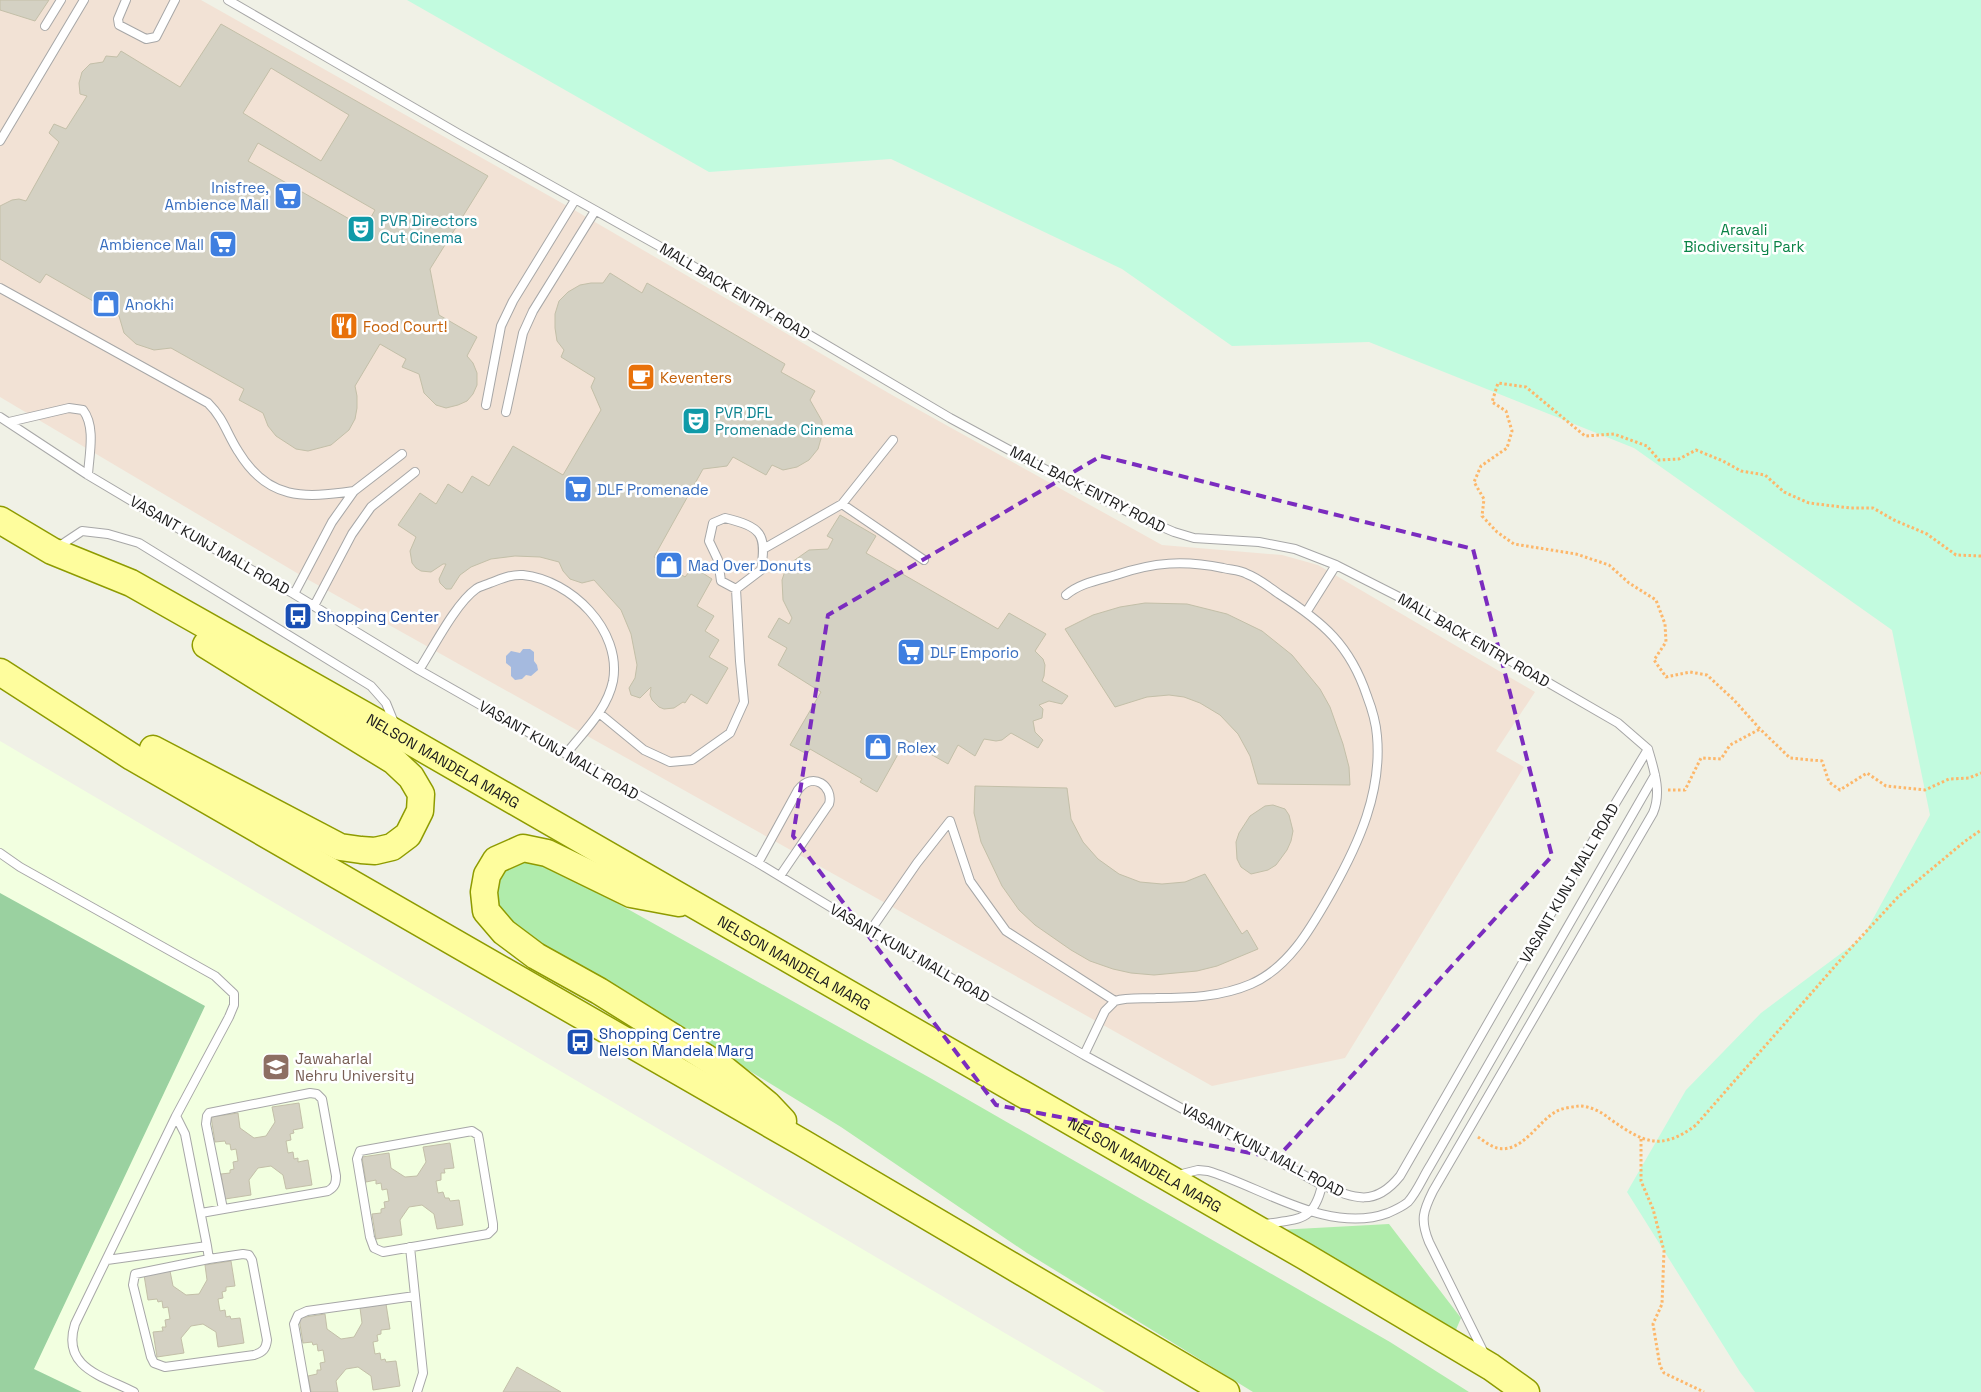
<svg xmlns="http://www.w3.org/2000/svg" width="1981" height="1392" font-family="'Space Grotesk',sans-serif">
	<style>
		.commercial { fill: #f2e2d5 }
		.education { fill: #f2ffe0 }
		.grass { fill: #b0ecab }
		.forest { fill: #9ad1a0 }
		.park { fill: #c2fbdf }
		.water { fill: #a5badf }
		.building { fill: #d4d1c3; stroke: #c3bfa8; fill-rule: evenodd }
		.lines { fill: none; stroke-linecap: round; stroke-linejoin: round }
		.service-casing { stroke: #a7a7a7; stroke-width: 10 }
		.primary-casing { stroke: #8e9b00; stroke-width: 29 }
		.path { stroke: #fdb76a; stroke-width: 3; stroke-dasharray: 2.5 2.5; stroke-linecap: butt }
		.service { stroke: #fff; stroke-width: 8 }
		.primary { stroke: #fefd9d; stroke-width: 26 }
		.marked { fill: none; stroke: #7b2cbf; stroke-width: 4; stroke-dasharray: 10 6; stroke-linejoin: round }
		.labels { text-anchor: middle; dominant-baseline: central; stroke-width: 5; stroke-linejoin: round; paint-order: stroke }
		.shop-label { font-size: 15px; fill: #366cbe; stroke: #fff; text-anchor: start }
		.culture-label { font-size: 15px; fill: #0d838f; stroke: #fff; text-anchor: start }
		.park-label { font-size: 15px; fill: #098346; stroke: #fff }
		.street-label { font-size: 15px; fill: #202020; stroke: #fff }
		.food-label { font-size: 15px; fill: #c56008; stroke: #fff; text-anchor: start }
		.transit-label { font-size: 15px; fill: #164399; stroke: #fff; text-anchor: start }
		.education-label { font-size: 15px; fill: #785e54; stroke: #fff; text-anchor: start }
	</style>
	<rect width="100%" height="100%" fill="#f0f1e6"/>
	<path class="commercial" d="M 0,0 L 201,0 L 576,211 L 892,395 L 1162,545 L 1282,555 L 1318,565 L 1535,692 L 1496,751 L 1524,767 L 1345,1058 L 1212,1086 L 307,579 L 0,397 Z"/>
	<path class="education" d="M 0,741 L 1105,1392 L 0,1392 Z"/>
	<path class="grass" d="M 524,861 L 549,865 L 932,1079 L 1390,1342 L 1469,1392 L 1253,1392 L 1027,1253 L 841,1127 L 521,931 C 503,914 481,890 506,868 C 510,864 519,863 524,861 Z
		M 1389,1224 L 1461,1318 L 1455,1332 L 1278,1230 Z"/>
	<path class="forest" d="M 0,893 L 205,1006 L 34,1369 L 82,1392 L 0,1392 Z"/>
	<path class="park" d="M 407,0 L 1981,0 L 1981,1392 L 1755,1392 L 1740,1372 L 1627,1192 L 1686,1090 L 1761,1013 L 1863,937 L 1930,815 L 1892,630 L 1634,448 L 1369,342 L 1232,346 L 1122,269 L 891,159 L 709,172 Z"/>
	<path class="water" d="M 530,649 L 534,652 L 534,661 L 537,665 L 538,670 L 531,676 L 526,675 L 522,679 L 515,680 L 511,676 L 511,667 L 506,663 L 506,656 L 511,651 L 520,653 L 523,649 Z"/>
	<path class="building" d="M 0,0 L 49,0 L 35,21 L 0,10 Z
		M 221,24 L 488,176 L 430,269 L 439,315 L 477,337 L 467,356 L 473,363 L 477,373 L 477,385 L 473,394 L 467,401 L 458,405 L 446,408 L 436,405 L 424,393 L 419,374 L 402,367 L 406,359 L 380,344 L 355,386 L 357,396 L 357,408 L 355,419 L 349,430 L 331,445 L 308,451 L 296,449 L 276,436 L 268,426 L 263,413 L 239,400 L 244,389 L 171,348 L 154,350 L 136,344 L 124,333 L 119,316 L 46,274 L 40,283 L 0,259 L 0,206 L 12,200 L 19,199 L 26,201 L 59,142 L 49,133 L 54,124 L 66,129 L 87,96 L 80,94 L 79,83 L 82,72 L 90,64 L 103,62 L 106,56 L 117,57 L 121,51 L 180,87 ZM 271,68 L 349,115 L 321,161 L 243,113 ZM 258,143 L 375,210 L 365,228 L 248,161 Z
		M 610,273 L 642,293 L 647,283 L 785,364 L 781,372 L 815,391 L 810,400 L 822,421 L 822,435 L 818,449 L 809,460 L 797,467 L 783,470 L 772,465 L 766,475 L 733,457 L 727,466 L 703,469 L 654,557 L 685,577 L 693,567 L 712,579 L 697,606 L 714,616 L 705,631 L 719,640 L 709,657 L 728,668 L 707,704 L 691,694 L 685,703 L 683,702 L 674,708 L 664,709 L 659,707 L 652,700 L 650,695 L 651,687 L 640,698 L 631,695 L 629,688 L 635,678 L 637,665 L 631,634 L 621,610 L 594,580 L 582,583 L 570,579 L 563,571 L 559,562 L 540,557 L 515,556 L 491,559 L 471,567 L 460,575 L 451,589 L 446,589 L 440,583 L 439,579 L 446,564 L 443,564 L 431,572 L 421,571 L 416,568 L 412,563 L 410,551 L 416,537 L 398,525 L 420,493 L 436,504 L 448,484 L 462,493 L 472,476 L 489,486 L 513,446 L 563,475 L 601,410 L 591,387 L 595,378 L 561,357 L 564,350 L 557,341 L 555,328 L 555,314 L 559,301 L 568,292 L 580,285 L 591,283 L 603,283 Z
		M 840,515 L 876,536 L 866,553 L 998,629 L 1009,613 L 1046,634 L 1035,651 L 1043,659 L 1045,665 L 1044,676 L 1042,681 L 1068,696 L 1062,704 L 1049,701 L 1039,705 L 1043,709 L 1042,718 L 1033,721 L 1035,732 L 1043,740 L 1038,748 L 1011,733 L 1002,740 L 996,741 L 984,739 L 975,756 L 958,745 L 948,764 L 906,740 L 877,792 L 860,782 L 862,779 L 810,749 L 807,754 L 790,745 L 821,692 L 778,665 L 787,648 L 768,637 L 779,618 L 789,624 L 792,618 L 783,600 L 782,580 L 785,571 L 792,562 L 809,550 L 828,549 L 833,539 L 827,536 Z
		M 1145,603 L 1187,604 L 1227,614 L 1262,631 L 1292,655 L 1320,689 L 1330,707 L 1343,744 L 1349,767 L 1350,785 L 1258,784 L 1250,756 L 1238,734 L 1220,715 L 1200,703 L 1184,697 L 1169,695 L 1147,697 L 1115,707 L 1065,629 L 1093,615 L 1120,607 Z
		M 975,786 L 1067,788 L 1071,819 L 1083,842 L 1098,859 L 1119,874 L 1140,882 L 1162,884 L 1185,882 L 1205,874 L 1242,934 L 1247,930 L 1258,949 L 1217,966 L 1197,971 L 1154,975 L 1131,973 L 1113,969 L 1090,961 L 1071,950 L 1035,925 L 1019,910 L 1002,886 L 981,842 L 974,813 Z
		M 1273,805 L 1285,809 L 1289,815 L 1293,831 L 1291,841 L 1287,850 L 1276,865 L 1268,870 L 1251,874 L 1241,867 L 1237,859 L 1236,842 L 1239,833 L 1250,816 L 1265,806 Z
		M 299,1103 L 303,1128 L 293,1130 L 294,1133 L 290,1134 L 291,1140 L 286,1141 L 288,1153 L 293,1152 L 294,1159 L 298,1158 L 298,1162 L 308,1160 L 312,1185 L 286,1189 L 283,1175 L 271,1166 L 258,1168 L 249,1180 L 251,1195 L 225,1199 L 221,1174 L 230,1173 L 230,1170 L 234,1169 L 233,1162 L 238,1161 L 236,1149 L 231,1150 L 230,1144 L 226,1144 L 225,1141 L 215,1142 L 211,1117 L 238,1113 L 240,1128 L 254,1138 L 266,1136 L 275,1122 L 272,1107 Z
		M 450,1143 L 454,1168 L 444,1169 L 445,1173 L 441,1173 L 441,1180 L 436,1181 L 438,1193 L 443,1192 L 445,1198 L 449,1198 L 450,1201 L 459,1200 L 463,1225 L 437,1229 L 434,1214 L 422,1205 L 409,1207 L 400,1220 L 402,1235 L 376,1239 L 372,1214 L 381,1213 L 381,1209 L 385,1208 L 384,1202 L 389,1201 L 387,1189 L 382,1190 L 381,1183 L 376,1184 L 376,1180 L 366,1182 L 362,1157 L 389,1153 L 391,1168 L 405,1177 L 417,1176 L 426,1162 L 423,1147 Z
		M 231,1261 L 235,1286 L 226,1287 L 226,1291 L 222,1292 L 223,1298 L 218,1299 L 220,1311 L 225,1310 L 226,1317 L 230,1316 L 231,1319 L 240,1318 L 244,1343 L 218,1347 L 216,1332 L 203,1324 L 191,1326 L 181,1338 L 184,1353 L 157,1357 L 153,1332 L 163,1331 L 162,1327 L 166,1327 L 165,1320 L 170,1319 L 168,1307 L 163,1308 L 162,1301 L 158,1302 L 157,1299 L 148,1300 L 144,1275 L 170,1271 L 173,1286 L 186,1295 L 199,1294 L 207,1280 L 205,1265 Z
		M 386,1304 L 390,1329 L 381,1330 L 381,1334 L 377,1335 L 378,1341 L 373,1342 L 375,1354 L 380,1353 L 381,1360 L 385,1359 L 386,1362 L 396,1361 L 400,1386 L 373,1390 L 371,1376 L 358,1367 L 346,1369 L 336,1381 L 338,1392 L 311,1392 L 308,1376 L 317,1374 L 317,1370 L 321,1370 L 320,1363 L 325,1362 L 323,1350 L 318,1351 L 317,1344 L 313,1345 L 312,1342 L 303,1343 L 299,1318 L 325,1314 L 327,1329 L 341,1339 L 354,1337 L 362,1323 L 360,1308 Z
		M 517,1367 L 561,1392 L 503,1392 Z"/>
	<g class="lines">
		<defs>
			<path id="service" d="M 126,0 L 118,19 L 119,25 L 146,39 L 156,37 L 175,0
				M 228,0 L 459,134 L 659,246 L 950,418 L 1063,479 L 1132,514 L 1174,532 L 1194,538 L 1259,542 L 1295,549 L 1336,565 L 1407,601 L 1618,723 L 1648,749
				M 45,26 L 61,0
				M 0,141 L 84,0
				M 0,288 L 208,403 C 224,419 226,432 238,451 C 268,501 304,498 354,491
				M 486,405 L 501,326 L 513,301 L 575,200
				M 506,412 L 523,333 L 533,311 L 595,211
				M 0,417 L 88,475 L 167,522 L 294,594 L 419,670 L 758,863 L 870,931 L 1084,1055 L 1322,1185 C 1355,1199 1375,1207 1400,1176 L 1594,839 L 1648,749
				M 9,422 L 69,408 L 83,410 C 96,427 89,455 88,475
				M 842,504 L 924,560
				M 725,518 C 761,527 767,533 761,570 L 736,589 L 721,581 L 718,560 L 709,541 L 713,523 Z
				M 58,547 L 82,531 L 108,534 L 139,543 L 371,686 L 386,703 L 395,725
				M 765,548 L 842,504 L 893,440
				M 294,594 L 332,522 L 354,491 L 402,454
				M 1066,595 C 1080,583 1099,580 1116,575 C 1154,562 1184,560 1223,568 C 1231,570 1240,570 1247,574 C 1258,578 1269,587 1279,594 C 1323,622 1350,645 1367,696 C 1372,709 1376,722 1377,736 C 1382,792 1359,843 1332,891 C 1312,926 1290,967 1251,984 C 1221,997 1188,998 1157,998 C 1143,999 1128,997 1115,1001 L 1105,1011 L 1084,1055
				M 314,606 L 352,534 L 371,507 L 415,472
				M 1307,611 L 1336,565
				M 419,670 C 433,648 456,603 476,589 C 480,586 486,585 490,583 C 501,579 511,574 523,575 C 571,580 622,630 613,681 C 607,710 584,731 566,754
				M 599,713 L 644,750 L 670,762 L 692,760 L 730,733 L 744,702 L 740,661 L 736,589
				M 0,853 L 20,867 L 215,976 L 234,994 L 234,1005 L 229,1017 L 176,1116 L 75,1324 C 61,1368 103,1376 134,1392
				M 758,863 L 798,790 C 813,770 834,787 829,804 L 780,876
				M 870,931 L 917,863 L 950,821 L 970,881 L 1006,931 L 1115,1001
				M 472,1131 L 478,1135 L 479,1140 L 493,1224 L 493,1229 L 488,1234 L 383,1252 L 374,1248 L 370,1237 L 357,1159 L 360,1151 Z
				M 1178,1175 L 1198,1170 L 1208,1171 C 1262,1187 1329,1235 1388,1213 C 1395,1210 1402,1207 1408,1202 C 1417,1192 1423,1177 1430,1166 L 1655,775
				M 201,1213 L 328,1191 C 335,1187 336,1183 336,1176 L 322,1099 L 317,1094 L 310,1093 L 209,1113 L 207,1116 L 206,1124 L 223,1209
				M 1266,1224 C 1298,1219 1314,1222 1322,1185
				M 207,1246 L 209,1259 L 135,1274 L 133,1285 L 151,1357 L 154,1363 L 165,1367 L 254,1355 C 263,1352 266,1349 267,1340 L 252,1260 L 249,1255 L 243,1254 L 209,1259
				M 410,1247 L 423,1373 L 417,1392
				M 107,1260 L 207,1246 L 185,1134 L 176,1116
				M 1485,1355 L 1429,1242 C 1420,1220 1423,1211 1433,1191 L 1653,813 C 1662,792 1654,770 1648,749
				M 306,1392 L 294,1324 L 298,1315 L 307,1311 L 415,1296"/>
			<g id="primary">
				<path id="s1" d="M 0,520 L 52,551 L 131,583 L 375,721 L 1306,1257 L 1491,1367 L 1526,1392"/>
				<path d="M 0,672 L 132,757 L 803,1143 L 1226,1392"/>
				<path d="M 153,749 L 340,847 L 361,850 L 375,851 L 392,847 L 408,835 L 420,811 L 421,794 L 411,777 L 394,761 L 206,645"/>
				<path d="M 679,903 L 631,894 L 547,853 L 523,848 L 496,860 L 487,875 L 484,892 L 486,911 L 504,932 L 536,956 L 599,991 L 724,1069 L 767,1104 L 783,1121"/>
			</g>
		</defs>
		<use href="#service" class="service-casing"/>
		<use href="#primary" class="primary-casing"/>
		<path class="path" d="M 1981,556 L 1956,555 L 1927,534 L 1894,520 L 1873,508 L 1850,508 L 1809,503 L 1784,492 L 1765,475 L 1741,471 L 1723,461 L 1696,450 L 1679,459 L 1659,460 L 1647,446 L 1614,434 L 1585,436 L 1526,387 L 1498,383 L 1492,402 L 1506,411 L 1512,431 L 1507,448 L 1481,466 L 1474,482 L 1484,499 L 1482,516 L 1497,532 L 1514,544 L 1576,554 L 1609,565 L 1629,583 L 1656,600 L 1665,624 L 1666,642 L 1654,660 L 1666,677 L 1690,672 L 1707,675 L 1734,700 L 1760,729 L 1790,758 L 1822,761 L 1829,782 L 1840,790 L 1867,773 L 1886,786 L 1925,790 L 1949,779 L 1969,778 L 1981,773
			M 1668,790 L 1685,790 L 1701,758 L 1721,759 L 1730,745 L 1760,729
			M 1478,1137 C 1484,1141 1490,1146 1497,1148 C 1522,1154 1538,1121 1557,1111 C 1563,1108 1572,1107 1579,1106 C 1590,1106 1602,1112 1610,1119 C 1643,1142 1660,1152 1696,1125 L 1850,949 L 1898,897 L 1964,842 L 1981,830
			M 1641,1139 L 1641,1181 L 1653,1209 L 1664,1251 L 1662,1304 L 1653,1324 L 1660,1366 L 1664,1373 L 1704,1392"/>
		<use href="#service" class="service"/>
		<use href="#primary" class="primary"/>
	</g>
	<path class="marked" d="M 1101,456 L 1473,549 L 1552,856 L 1277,1158 L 996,1105 L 793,836 L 828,615 Z"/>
	<defs>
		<symbol id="supermarket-square" viewBox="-11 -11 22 22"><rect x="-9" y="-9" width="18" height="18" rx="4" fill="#3f7fe0" stroke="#fff"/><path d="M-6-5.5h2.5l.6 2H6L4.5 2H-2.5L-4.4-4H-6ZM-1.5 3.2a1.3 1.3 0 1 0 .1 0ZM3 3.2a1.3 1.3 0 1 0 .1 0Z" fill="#fff"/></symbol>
		<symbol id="theatre-square" viewBox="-11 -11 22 22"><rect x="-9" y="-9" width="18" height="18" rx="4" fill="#0f9aa8" stroke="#fff"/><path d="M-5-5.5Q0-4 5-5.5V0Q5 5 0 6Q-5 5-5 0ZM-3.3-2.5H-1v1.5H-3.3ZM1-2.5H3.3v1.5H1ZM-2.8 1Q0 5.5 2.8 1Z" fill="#fff"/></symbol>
		<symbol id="shop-square" viewBox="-11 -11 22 22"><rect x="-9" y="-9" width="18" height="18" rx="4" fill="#3f7fe0" stroke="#fff"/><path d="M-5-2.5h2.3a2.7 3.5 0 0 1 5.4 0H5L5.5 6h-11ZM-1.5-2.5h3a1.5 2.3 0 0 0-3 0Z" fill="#fff"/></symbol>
		<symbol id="restaurant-square" viewBox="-11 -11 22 22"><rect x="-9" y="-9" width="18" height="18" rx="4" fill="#e8710a" stroke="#fff"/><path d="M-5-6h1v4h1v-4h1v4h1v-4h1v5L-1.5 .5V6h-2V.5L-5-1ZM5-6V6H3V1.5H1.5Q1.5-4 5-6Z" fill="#fff"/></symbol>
		<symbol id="cafe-square" viewBox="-11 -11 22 22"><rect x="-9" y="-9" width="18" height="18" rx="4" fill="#e8710a" stroke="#fff"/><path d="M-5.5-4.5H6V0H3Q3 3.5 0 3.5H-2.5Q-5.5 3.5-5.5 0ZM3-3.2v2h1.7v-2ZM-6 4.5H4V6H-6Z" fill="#fff"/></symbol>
		<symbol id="bus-square" viewBox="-11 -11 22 22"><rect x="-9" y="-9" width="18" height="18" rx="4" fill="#1a4fb4" stroke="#fff"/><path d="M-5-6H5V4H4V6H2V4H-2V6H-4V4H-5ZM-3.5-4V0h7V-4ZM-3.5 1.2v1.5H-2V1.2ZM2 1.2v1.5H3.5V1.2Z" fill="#fff"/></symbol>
		<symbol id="university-square" viewBox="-11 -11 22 22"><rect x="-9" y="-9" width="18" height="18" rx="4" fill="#8d6e63" stroke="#fff"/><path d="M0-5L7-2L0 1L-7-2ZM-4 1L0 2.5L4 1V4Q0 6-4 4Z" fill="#fff"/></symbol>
	</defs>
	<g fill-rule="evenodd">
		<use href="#supermarket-square" x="272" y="180" width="32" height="32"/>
		<use href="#theatre-square" x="345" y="213" width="32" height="32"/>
		<use href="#supermarket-square" x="207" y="228" width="32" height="32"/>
		<use href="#shop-square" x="90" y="288" width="32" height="32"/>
		<use href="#restaurant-square" x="328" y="310" width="32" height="32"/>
		<use href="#cafe-square" x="625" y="361" width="32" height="32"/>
		<use href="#theatre-square" x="680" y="405" width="32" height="32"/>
		<use href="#supermarket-square" x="562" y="473" width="32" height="32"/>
		<use href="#shop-square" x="653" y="549" width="32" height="32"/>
		<use href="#bus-square" x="282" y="600" width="32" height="32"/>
		<use href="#supermarket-square" x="895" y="636" width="32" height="32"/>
		<use href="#shop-square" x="862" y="731" width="32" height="32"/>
		<use href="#bus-square" x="564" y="1026" width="32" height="32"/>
		<use href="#university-square" x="260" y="1051" width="32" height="32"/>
	</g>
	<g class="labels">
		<g class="shop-label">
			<text x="269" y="187" text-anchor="end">Inisfree,<tspan x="269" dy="17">Ambience Mall</tspan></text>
			<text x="204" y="244" text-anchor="end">Ambience Mall</text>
			<text x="125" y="304">Anokhi</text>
			<text x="597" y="489">DLF Promenade</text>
			<text x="688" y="565">Mad Over Donuts</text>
			<text x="930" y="652">DLF Emporio</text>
			<text x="897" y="747">Rolex</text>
		</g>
		<g class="culture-label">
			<text x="380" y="220">PVR Directors<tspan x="380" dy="17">Cut Cinema</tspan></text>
			<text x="715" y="412">PVR DFL<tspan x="715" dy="17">Promenade Cinema</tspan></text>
		</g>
		<g class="park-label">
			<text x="1744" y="229">Aravali<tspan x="1744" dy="17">Biodiversity Park</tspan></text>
		</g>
		<g class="street-label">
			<text transform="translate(735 291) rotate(31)">MALL BACK ENTRY ROAD</text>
			<text transform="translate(1088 489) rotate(27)">MALL BACK ENTRY ROAD</text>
			<text transform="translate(210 545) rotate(30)">VASANT KUNJ MALL ROAD</text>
			<text transform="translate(1474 640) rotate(30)">MALL BACK ENTRY ROAD</text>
			<text transform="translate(559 750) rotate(30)">VASANT KUNJ MALL ROAD</text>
			<text stroke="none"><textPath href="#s1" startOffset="505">NELSON MANDELA MARG</textPath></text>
			<text transform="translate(1569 883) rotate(-60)">VASANT KUNJ MALL ROAD</text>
			<text transform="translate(910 953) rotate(30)">VASANT KUNJ MALL ROAD</text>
			<text stroke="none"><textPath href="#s1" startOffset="910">NELSON MANDELA MARG</textPath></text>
			<text transform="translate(1263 1150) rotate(28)">VASANT KUNJ MALL ROAD</text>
			<text stroke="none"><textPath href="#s1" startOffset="1315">NELSON MANDELA MARG</textPath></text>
		</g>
		<g class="food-label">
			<text x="363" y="326">Food Court!</text>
			<text x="660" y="377">Keventers</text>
		</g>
		<g class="transit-label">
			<text x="317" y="616">Shopping Center</text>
			<text x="599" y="1033">Shopping Centre<tspan x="599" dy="17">Nelson Mandela Marg</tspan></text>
		</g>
		<g class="education-label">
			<text x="295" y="1058">Jawaharlal<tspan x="295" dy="17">Nehru University</tspan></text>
		</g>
	</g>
</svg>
